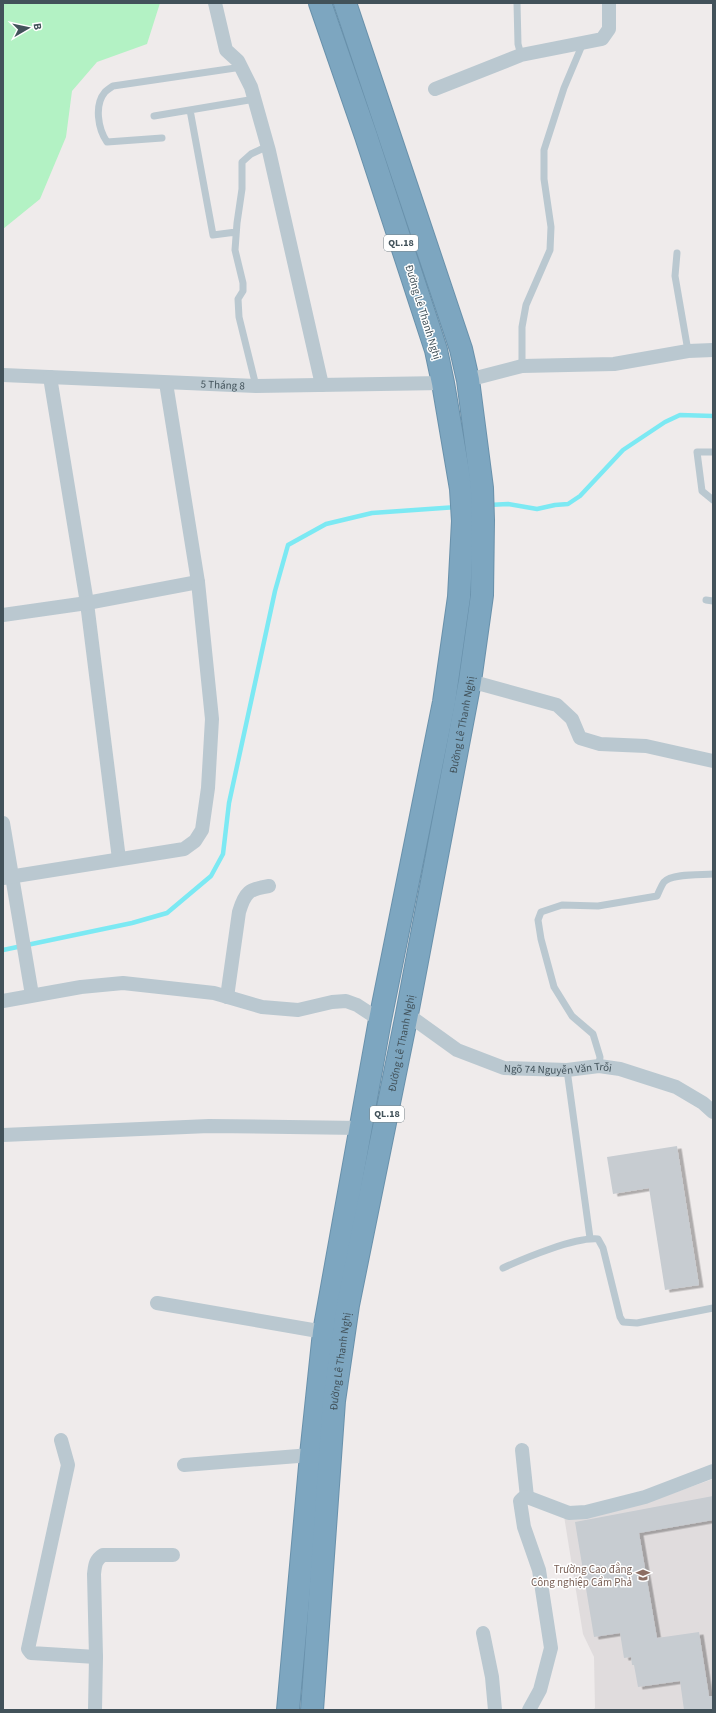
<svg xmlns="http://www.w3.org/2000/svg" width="716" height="1713" font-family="'Source Sans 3',sans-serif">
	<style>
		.education { fill: #e0dcdd }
		.green { fill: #b3f2c4 }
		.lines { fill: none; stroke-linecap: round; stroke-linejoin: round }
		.stream { stroke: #7ce9f3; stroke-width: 4.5 }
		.building { fill: #c7ccd1; filter: url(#shadow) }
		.highway-casing { stroke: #6991ab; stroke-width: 24 }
		.lane { stroke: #bac8d0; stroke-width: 7 }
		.street { stroke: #bac8d0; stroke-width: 14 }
		.highway { stroke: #7da6c0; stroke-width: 22 }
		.labels { text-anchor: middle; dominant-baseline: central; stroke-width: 3; stroke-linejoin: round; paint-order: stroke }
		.shield { fill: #fff; stroke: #7b868c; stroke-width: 1 }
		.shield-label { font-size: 10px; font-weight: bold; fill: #42525a }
		.street-label { font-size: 11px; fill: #42525a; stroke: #fff }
		.education-label { font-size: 11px; fill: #785e54; stroke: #fff; text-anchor: end }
	</style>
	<defs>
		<filter id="shadow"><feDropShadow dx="4.5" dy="2.5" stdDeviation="0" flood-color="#0004"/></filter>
	</defs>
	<rect width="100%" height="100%" fill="#efebeb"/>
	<path class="education" d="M 713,1479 L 713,1710 L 593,1710 L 595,1708 L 594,1657 L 583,1634 L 564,1516 L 668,1495 Z"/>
	<path class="green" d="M 3,3 L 160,3 L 147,44 L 97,62 L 72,91 L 66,137 L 40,199 L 3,229 Z"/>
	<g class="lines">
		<path class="stream" d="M 488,505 L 508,504 L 537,509 L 555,505 L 568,504 L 580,496 L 623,450 L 665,422 L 680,415 L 713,416
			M 3,950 L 132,923 L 167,913 L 211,876 L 223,854 L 229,803 L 275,591 L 288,545 L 326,524 L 372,513 L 457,507"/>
	</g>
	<path class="building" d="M 677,1146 L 699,1285 L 665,1290 L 649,1188 L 613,1194 L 607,1157 Z
		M 713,1496 L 713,1520 L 639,1533 L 657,1638 L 699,1632 L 709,1696 L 712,1696 L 713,1710 L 684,1710 L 680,1681 L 638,1687 L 634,1665 L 632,1665 L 631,1657 L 624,1658 L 620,1633 L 594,1637 L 575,1522 Z"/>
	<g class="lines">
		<defs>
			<g id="highway">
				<path d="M 288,1710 L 311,1455 L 324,1332 L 380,1020 L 444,702 L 459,597 L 463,521 L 461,489 L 443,383 L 436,350 L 366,136 L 320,3"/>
				<path id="s3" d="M 312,1710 L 334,1401 L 348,1305 L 407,1014 L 470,681 L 482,595 L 483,520 L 482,488 L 468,380 L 461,349 L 345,3"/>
			</g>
		</defs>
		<use href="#highway" class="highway-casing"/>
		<path class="lane" d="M 517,3 L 518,44 L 521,55
			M 190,110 L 213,235 L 236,232
			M 154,116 L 255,99
			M 162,138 L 107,142 C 98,129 94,105 105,92 C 107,90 110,88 113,86 L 242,67
			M 677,253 L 675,276 L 688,351
			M 522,366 L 522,327 L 526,305 L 550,250 L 551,227 L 544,179 L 544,150 L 564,88 L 583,43
			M 256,386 L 239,317 L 238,299 L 243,291 L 243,283 L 235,250 L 237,223 L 242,189 L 242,162 L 251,154 L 268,146
			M 713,452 L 697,452 L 702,491 L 713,500
			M 706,600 L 713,601
			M 599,1066 L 600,1057 L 593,1034 L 572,1016 L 554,987 L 541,939 L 538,920 L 541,912 L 562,905 L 598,906 L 657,896 C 659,892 661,886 664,882 C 672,873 701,875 713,874
			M 567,1070 L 590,1238
			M 503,1268 C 525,1258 575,1237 598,1239 L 603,1248 L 620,1317 L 623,1322 L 637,1323 L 713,1308"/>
		<g class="street">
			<path d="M 215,3 L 226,50 L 238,61 L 251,87 L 269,151 L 322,385"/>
			<path d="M 435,89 L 521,55 L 602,39 L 609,29 L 609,3"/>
			<path id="s1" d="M 3,375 L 256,386 L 443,383"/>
			<path d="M 50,377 L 87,603 L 119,859"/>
			<path d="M 468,380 L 522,366 L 614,364 L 688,351 L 713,350"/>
			<path d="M 3,615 L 87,603 L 198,582"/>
			<path d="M 470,681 L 557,705 L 572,719 L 580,738 L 600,744 L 646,746 L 713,761"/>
			<path d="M 3,823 L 32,995"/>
			<path d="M 3,878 L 184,849 L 195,841 L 202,830 L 208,788 L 212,719 L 198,582 L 166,383"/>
			<path d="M 227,997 L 239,912 C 245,892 249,889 269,886"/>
			<path d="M 3,1001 L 81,987 L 123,983 L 214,993 L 262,1007 L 298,1010 L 332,1002 L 346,1001 L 357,1005 L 380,1020"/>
			<path id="s2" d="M 407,1014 L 457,1050 L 504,1068 L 567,1070 L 599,1066 L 620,1069 L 676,1087 L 703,1103 L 713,1112"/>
			<path d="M 3,1135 L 209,1126 L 360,1128"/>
			<path d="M 157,1303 L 324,1332"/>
			<path d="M 61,1440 L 68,1465 L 28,1649 L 31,1653 L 96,1657"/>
			<path d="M 522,1450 L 527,1497"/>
			<path d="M 184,1465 L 311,1455"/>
			<path d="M 483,1633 L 492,1677 L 495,1710"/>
			<path d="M 95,1710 L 96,1657 L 94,1574 C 95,1566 95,1560 103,1555 L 173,1555"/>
			<path d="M 529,1710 L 540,1690 L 551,1648 L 539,1570 L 524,1527 L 520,1501 L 523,1498 L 527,1497 L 569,1513 L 586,1512 L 645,1497 L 713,1471"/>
		</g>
		<use href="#highway" class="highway"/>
	</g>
	<defs>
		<symbol id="university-bare" viewBox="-9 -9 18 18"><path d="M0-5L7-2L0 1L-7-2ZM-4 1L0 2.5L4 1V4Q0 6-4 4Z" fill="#8d6e63" stroke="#fff" stroke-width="2.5" paint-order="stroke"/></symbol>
	</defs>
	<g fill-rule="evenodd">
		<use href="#university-bare" x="633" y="1565" width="20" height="20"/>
	</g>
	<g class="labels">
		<g class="shield">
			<rect x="384" y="235" width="34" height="16" rx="3"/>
			<rect x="370" y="1106" width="34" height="16" rx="3"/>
		</g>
		<g class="shield-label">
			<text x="401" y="243">QL.18</text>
			<text x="387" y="1114">QL.18</text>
		</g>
		<g class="street-label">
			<text transform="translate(423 312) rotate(73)">Đường Lê Thanh Nghị</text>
			<text stroke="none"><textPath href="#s1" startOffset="220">5 Tháng 8</textPath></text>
			<text stroke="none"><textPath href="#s3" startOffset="998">Đường Lê Thanh Nghị</textPath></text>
			<text stroke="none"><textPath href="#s3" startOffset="674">Đường Lê Thanh Nghị</textPath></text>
			<text stroke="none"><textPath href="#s2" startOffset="166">Ngõ 74 Nguyễn Văn Trỗi</textPath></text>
			<text stroke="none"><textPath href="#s3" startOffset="350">Đường Lê Thanh Nghị</textPath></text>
		</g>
		<g class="education-label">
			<text x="632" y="1569">Trường Cao đẳng<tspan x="632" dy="13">Công nghiệp Cẩm Phả</tspan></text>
		</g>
	</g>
	<rect width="716" height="1713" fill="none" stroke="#42525a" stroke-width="8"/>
	<g transform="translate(28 28) rotate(81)" stroke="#ffffff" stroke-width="3" paint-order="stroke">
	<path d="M0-3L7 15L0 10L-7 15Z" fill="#42525a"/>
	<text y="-6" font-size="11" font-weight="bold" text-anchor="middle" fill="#42525a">B</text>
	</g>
</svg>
